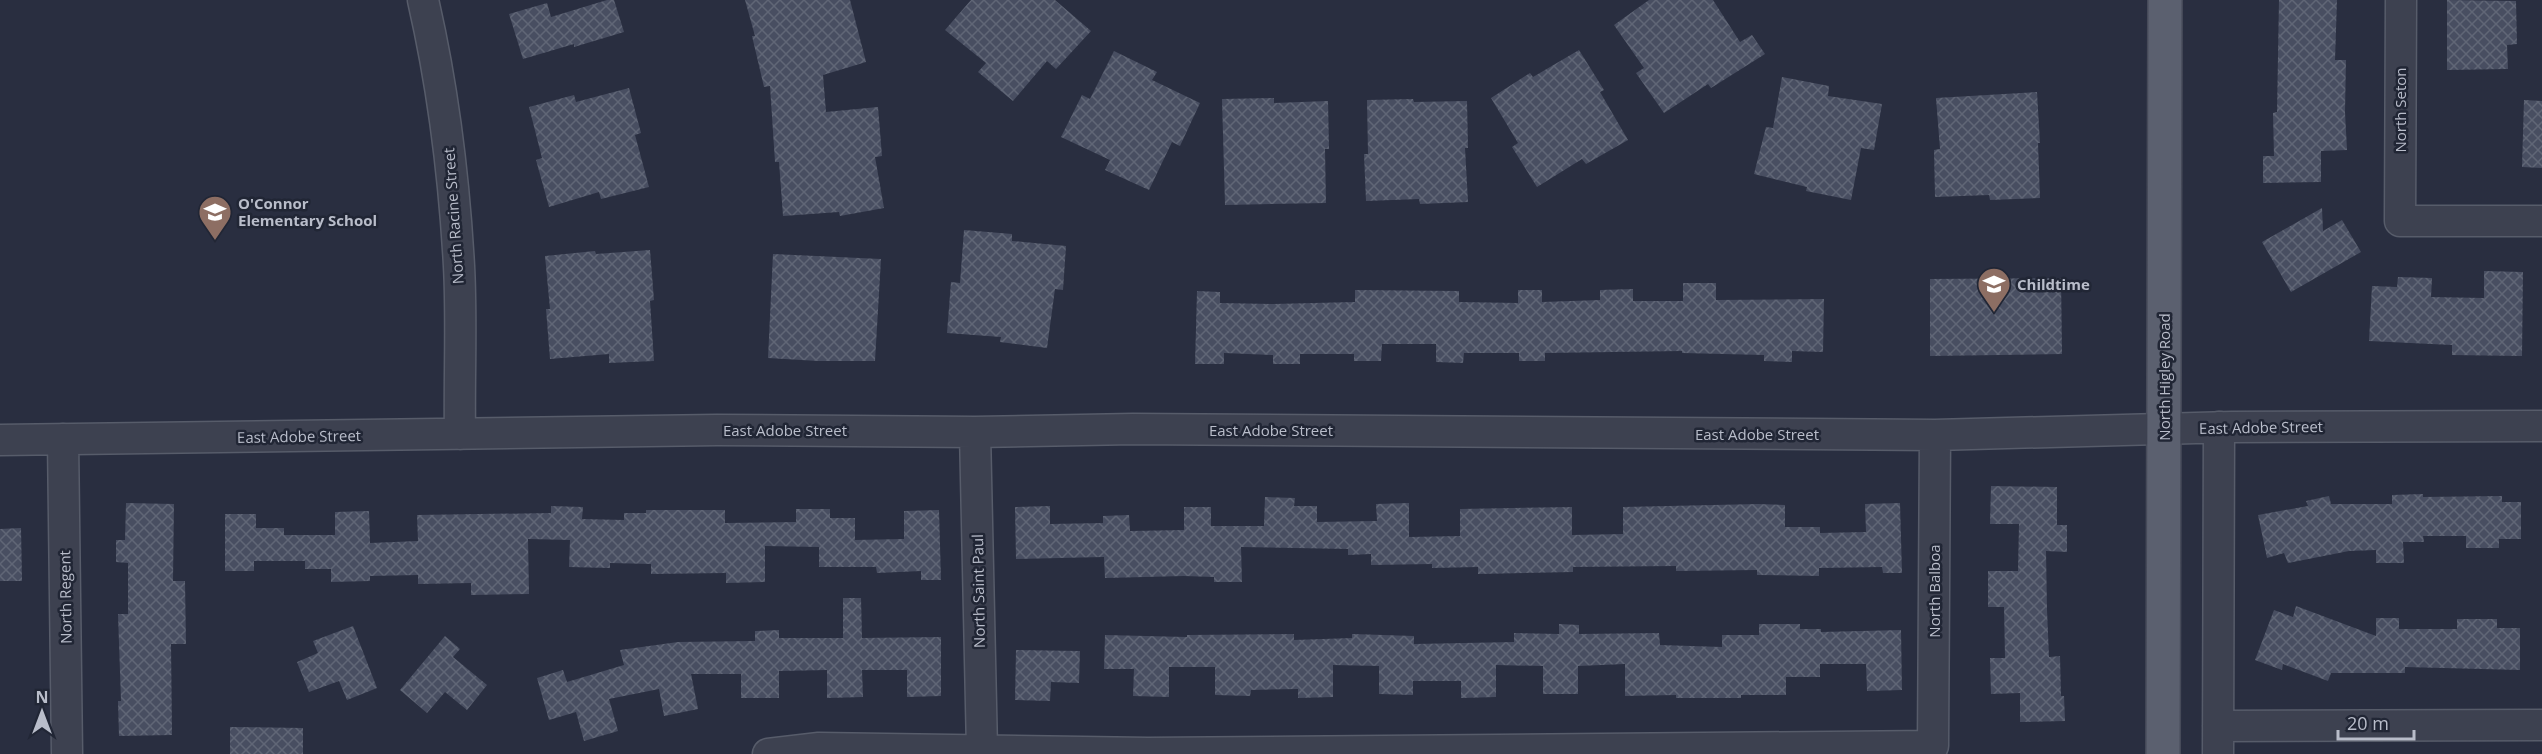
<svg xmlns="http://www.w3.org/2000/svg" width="2542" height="754" font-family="'Open Sans',sans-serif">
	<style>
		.building { fill: url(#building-cross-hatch) }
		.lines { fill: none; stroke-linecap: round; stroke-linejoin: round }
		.minor-casing { stroke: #575c6a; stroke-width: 33 }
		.major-casing { stroke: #464a59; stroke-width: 36 }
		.minor { stroke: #3d4150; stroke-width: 30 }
		.major { stroke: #5b606f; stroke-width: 33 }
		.labels { text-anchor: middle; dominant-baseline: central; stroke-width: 5; stroke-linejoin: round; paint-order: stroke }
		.street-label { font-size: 15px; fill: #b9bdca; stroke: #212635 }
		.poi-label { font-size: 15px; font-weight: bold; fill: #b9bdca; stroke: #212635; text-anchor: start }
	</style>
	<defs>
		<pattern id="building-cross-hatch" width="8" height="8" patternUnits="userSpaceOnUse" patternTransform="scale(1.5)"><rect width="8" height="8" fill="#484e61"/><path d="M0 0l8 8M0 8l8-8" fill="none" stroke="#606676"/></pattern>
	</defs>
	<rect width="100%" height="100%" fill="#292e40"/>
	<path class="building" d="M 607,0 L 614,0 L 624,32 L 574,47 L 574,44 L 523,59 L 509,14 L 547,3 L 551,17 Z
		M 745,0 L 850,0 L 866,62 L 823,75 L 826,112 L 878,107 L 882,156 L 875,157 L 884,208 L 840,216 L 839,212 L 783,216 L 779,162 L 775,162 L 770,86 L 764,87 L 752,36 L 755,36 Z
		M 971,0 L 1055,0 L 1091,31 L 1056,69 L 1047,61 L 1013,101 L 978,72 L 986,63 L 945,30 Z
		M 1649,0 L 1713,0 L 1740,42 L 1752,35 L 1765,54 L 1711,88 L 1708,84 L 1664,113 L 1636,73 L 1644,68 L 1614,25 Z
		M 2279,0 L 2337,0 L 2335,60 L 2346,60 L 2345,112 L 2347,150 L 2321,151 L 2321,182 L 2263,183 L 2263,156 L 2274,156 L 2273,113 L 2277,112 Z
		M 2447,0 L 2516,1 L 2517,44 L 2507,45 L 2508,69 L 2447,70 Z
		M 1579,50 L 1604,90 L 1600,92 L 1628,140 L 1586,164 L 1582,159 L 1537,187 L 1512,147 L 1518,143 L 1491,98 L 1530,73 L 1533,77 Z
		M 1114,51 L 1157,72 L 1152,80 L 1200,103 L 1180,146 L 1172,142 L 1149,190 L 1105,170 L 1110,160 L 1061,137 L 1082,95 L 1090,99 Z
		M 1782,77 L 1829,86 L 1828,96 L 1882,104 L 1874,150 L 1861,148 L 1851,200 L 1806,191 L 1807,187 L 1754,174 L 1766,127 L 1773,128 Z
		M 629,88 L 641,133 L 635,135 L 649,187 L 601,199 L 599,192 L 549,207 L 536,160 L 542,158 L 529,107 L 574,95 L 576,102 Z
		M 2037,92 L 2040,143 L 2038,143 L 2040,198 L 1990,200 L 1989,195 L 1935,197 L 1934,150 L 1940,149 L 1936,98 Z
		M 1274,98 L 1274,103 L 1328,101 L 1329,149 L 1325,149 L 1326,203 L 1225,205 L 1222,99 Z
		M 1413,99 L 1414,102 L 1467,101 L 1468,148 L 1465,148 L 1468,202 L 1420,204 L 1419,199 L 1366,201 L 1364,154 L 1368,154 L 1367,100 Z
		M 2524,100 L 2542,101 L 2542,168 L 2522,167 Z
		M 2322,208 L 2323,231 L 2342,220 L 2361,252 L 2291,292 L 2262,242 Z
		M 964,230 L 1012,234 L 1012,241 L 1066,246 L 1063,290 L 1055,289 L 1047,348 L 1000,342 L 1001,337 L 947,333 L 951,282 L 960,283 Z
		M 650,250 L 654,300 L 650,301 L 654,361 L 609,363 L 609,354 L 550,359 L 546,309 L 550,309 L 545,256 L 595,251 L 596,254 Z
		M 773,254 L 881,259 L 875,361 L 818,361 L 768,358 Z
		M 2484,271 L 2523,272 L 2522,356 L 2452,355 L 2452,345 L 2369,341 L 2372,286 L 2397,287 L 2398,277 L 2432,278 L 2431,297 L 2484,298 Z
		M 2061,278 L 2062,354 L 1930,356 L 1930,279 Z
		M 1683,283 L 1716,283 L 1716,300 L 1824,299 L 1823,352 L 1792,351 L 1792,362 L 1764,361 L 1764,355 L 1682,353 L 1682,351 L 1545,353 L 1545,361 L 1519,361 L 1519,353 L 1464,353 L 1463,363 L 1436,362 L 1436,344 L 1382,344 L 1381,361 L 1354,361 L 1354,354 L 1300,354 L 1300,364 L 1273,364 L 1273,355 L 1224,353 L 1224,364 L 1195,364 L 1197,291 L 1220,292 L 1220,303 L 1273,304 L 1355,302 L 1355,290 L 1459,291 L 1459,302 L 1518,303 L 1518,290 L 1542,290 L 1542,302 L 1600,300 L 1600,290 L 1633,289 L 1633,301 L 1683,301 Z
		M 1991,486 L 2057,487 L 2057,525 L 2067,525 L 2067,552 L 2046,551 L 2047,610 L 2049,657 L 2060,656 L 2061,696 L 2064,696 L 2065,721 L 2020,722 L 2020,693 L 1991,694 L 1990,658 L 2005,658 L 2004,607 L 1988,607 L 1988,571 L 2018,571 L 2019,524 L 1990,524 Z
		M 2423,494 L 2423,497 L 2502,496 L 2502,502 L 2521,502 L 2521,539 L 2499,539 L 2499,548 L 2466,548 L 2466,536 L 2423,536 L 2424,542 L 2403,542 L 2404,563 L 2376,563 L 2376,550 L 2349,551 L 2288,563 L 2284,553 L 2267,558 L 2258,515 L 2308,506 L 2306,501 L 2329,496 L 2331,504 L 2392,504 L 2392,495 Z
		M 1265,497 L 1295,498 L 1294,506 L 1317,506 L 1317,522 L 1377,521 L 1376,504 L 1409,503 L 1409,537 L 1460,536 L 1460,509 L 1572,507 L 1572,535 L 1623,534 L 1623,507 L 1758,504 L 1785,505 L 1785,527 L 1820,527 L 1820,533 L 1866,532 L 1865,504 L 1900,503 L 1902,573 L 1883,573 L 1882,567 L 1819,568 L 1819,576 L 1757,575 L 1757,570 L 1676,571 L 1676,566 L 1573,567 L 1573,572 L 1478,574 L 1478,567 L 1432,568 L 1432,564 L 1371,565 L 1371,554 L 1348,555 L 1348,549 L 1241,547 L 1242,582 L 1214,582 L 1214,577 L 1184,576 L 1105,578 L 1104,557 L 1016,559 L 1015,507 L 1050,506 L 1050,524 L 1103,523 L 1103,516 L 1129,515 L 1130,531 L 1184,530 L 1184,507 L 1211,507 L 1211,526 L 1264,526 Z
		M 126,503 L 174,504 L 173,581 L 185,581 L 186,644 L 171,644 L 172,735 L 119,736 L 118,701 L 121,701 L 118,614 L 128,614 L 128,563 L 116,562 L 116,540 L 125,540 Z
		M 551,506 L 583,507 L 582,519 L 624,520 L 624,513 L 646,513 L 646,510 L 725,510 L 725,523 L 796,522 L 796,509 L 830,509 L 830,518 L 855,518 L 855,540 L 904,539 L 904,511 L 939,510 L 941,580 L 921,580 L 921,571 L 877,573 L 876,567 L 819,567 L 819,547 L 765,546 L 765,582 L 726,583 L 726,573 L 651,574 L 651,564 L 610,563 L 610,568 L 569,567 L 570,540 L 528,539 L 529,594 L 471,595 L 471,583 L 418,584 L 418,575 L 370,576 L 370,581 L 331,582 L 331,569 L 305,569 L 305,561 L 254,561 L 254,571 L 225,571 L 225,514 L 256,514 L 256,528 L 284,528 L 284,535 L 335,535 L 335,512 L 369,511 L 370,543 L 418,541 L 417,515 L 551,513 Z
		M 21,528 L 22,581 L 0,581 L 0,529 Z
		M 843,598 L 861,598 L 862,638 L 941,637 L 941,696 L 907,697 L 907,670 L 862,670 L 863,697 L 827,698 L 827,670 L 779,671 L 779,698 L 741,698 L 741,674 L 691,674 L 698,709 L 664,716 L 659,689 L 609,699 L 618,731 L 584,741 L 576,712 L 549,720 L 537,678 L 563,670 L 567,682 L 624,665 L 620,650 L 678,642 L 755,641 L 755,631 L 779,630 L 779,638 L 843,638 Z
		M 2296,606 L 2376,636 L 2376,618 L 2399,618 L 2399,629 L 2457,629 L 2457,619 L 2497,619 L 2497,628 L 2520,628 L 2520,670 L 2405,667 L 2405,673 L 2331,673 L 2328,681 L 2283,664 L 2282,670 L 2255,660 L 2274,610 L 2293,617 Z
		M 1559,624 L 1579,625 L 1579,634 L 1659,633 L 1660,645 L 1722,647 L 1722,635 L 1759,635 L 1759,624 L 1800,624 L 1800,629 L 1821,629 L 1821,632 L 1901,630 L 1902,690 L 1867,691 L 1866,664 L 1820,664 L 1820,677 L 1786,677 L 1786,695 L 1741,695 L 1741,698 L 1676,698 L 1676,695 L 1625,696 L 1625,664 L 1578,666 L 1578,694 L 1543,694 L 1543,666 L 1496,665 L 1496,697 L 1461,698 L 1461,681 L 1413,681 L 1413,695 L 1379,694 L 1379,666 L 1333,665 L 1333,697 L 1298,698 L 1298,689 L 1251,690 L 1250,696 L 1215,695 L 1215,667 L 1169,667 L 1169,697 L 1133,696 L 1134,669 L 1104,669 L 1105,635 L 1187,637 L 1187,635 L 1294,634 L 1294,640 L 1352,638 L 1352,634 L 1414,636 L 1414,644 L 1514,642 L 1514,633 L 1559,634 Z
		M 353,626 L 377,688 L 347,700 L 339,681 L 309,692 L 297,662 L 318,653 L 313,641 Z
		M 445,636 L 460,649 L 453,657 L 487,685 L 467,710 L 445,692 L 427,713 L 400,690 Z
		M 1016,650 L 1080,651 L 1079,683 L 1051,682 L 1050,701 L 1015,700 Z
		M 230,727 L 303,728 L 303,754 L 230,754 Z"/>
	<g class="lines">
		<defs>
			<path id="minor" d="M 423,0 C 443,87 454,176 459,266 C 462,321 459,378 460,434
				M 2401,0 L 2400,221 L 2542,221
				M 975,432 L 982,750
				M 63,439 L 67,754
				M 0,440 L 717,430 L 975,432 L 1133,429 L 1935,435 L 2232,427 L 2542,426
				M 2218,726 L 2542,725
				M 768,754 L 819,748 L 1148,753 L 1933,746 L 1935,435
				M 2218,754 L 2219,427"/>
			<path id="major" d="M 2163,754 L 2165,0"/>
		</defs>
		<use href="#minor" class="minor-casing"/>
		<use href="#major" class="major-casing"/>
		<use href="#minor" class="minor"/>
		<use href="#major" class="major"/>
	</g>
	<defs>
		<symbol id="school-pin" viewBox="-11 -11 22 30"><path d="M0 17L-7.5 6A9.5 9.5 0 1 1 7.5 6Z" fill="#8d6e63" stroke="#212635"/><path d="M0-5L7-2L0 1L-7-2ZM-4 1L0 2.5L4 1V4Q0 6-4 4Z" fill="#fff"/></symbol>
	</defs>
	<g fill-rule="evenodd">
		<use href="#school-pin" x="196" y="193" width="38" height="52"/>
		<use href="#school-pin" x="1975" y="265" width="38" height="52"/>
	</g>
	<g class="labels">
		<g class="street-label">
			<text transform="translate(2400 110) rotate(-90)">North Seton</text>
			<text transform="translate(453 216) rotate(-94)">North Racine Street</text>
			<text transform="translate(2164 377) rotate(-90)">North Higley Road</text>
			<text transform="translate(2261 427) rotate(-1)">East Adobe Street</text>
			<text x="785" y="430">East Adobe Street</text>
			<text x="1271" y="430">East Adobe Street</text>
			<text x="1757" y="434">East Adobe Street</text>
			<text transform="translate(299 436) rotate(-1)">East Adobe Street</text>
			<text transform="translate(978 591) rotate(-91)">North Saint Paul</text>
			<text transform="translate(1934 591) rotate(-90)">North Balboa</text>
			<text transform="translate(65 597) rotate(-91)">North Regent</text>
		</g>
		<g class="poi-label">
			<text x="238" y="203">O'Connor<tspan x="238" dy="17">Elementary School</tspan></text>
			<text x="2017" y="284">Childtime</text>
		</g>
	</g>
	<g transform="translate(42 712)" stroke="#212635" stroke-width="4.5" paint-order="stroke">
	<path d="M0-4.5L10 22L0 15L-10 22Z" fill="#b9bdca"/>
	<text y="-9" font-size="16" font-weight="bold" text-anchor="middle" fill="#b9bdca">N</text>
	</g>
	<path d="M2338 730v9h76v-9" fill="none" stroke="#b9bdca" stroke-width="3"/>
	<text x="2347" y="730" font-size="18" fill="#b9bdca" stroke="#212635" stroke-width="4.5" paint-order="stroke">20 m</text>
</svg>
